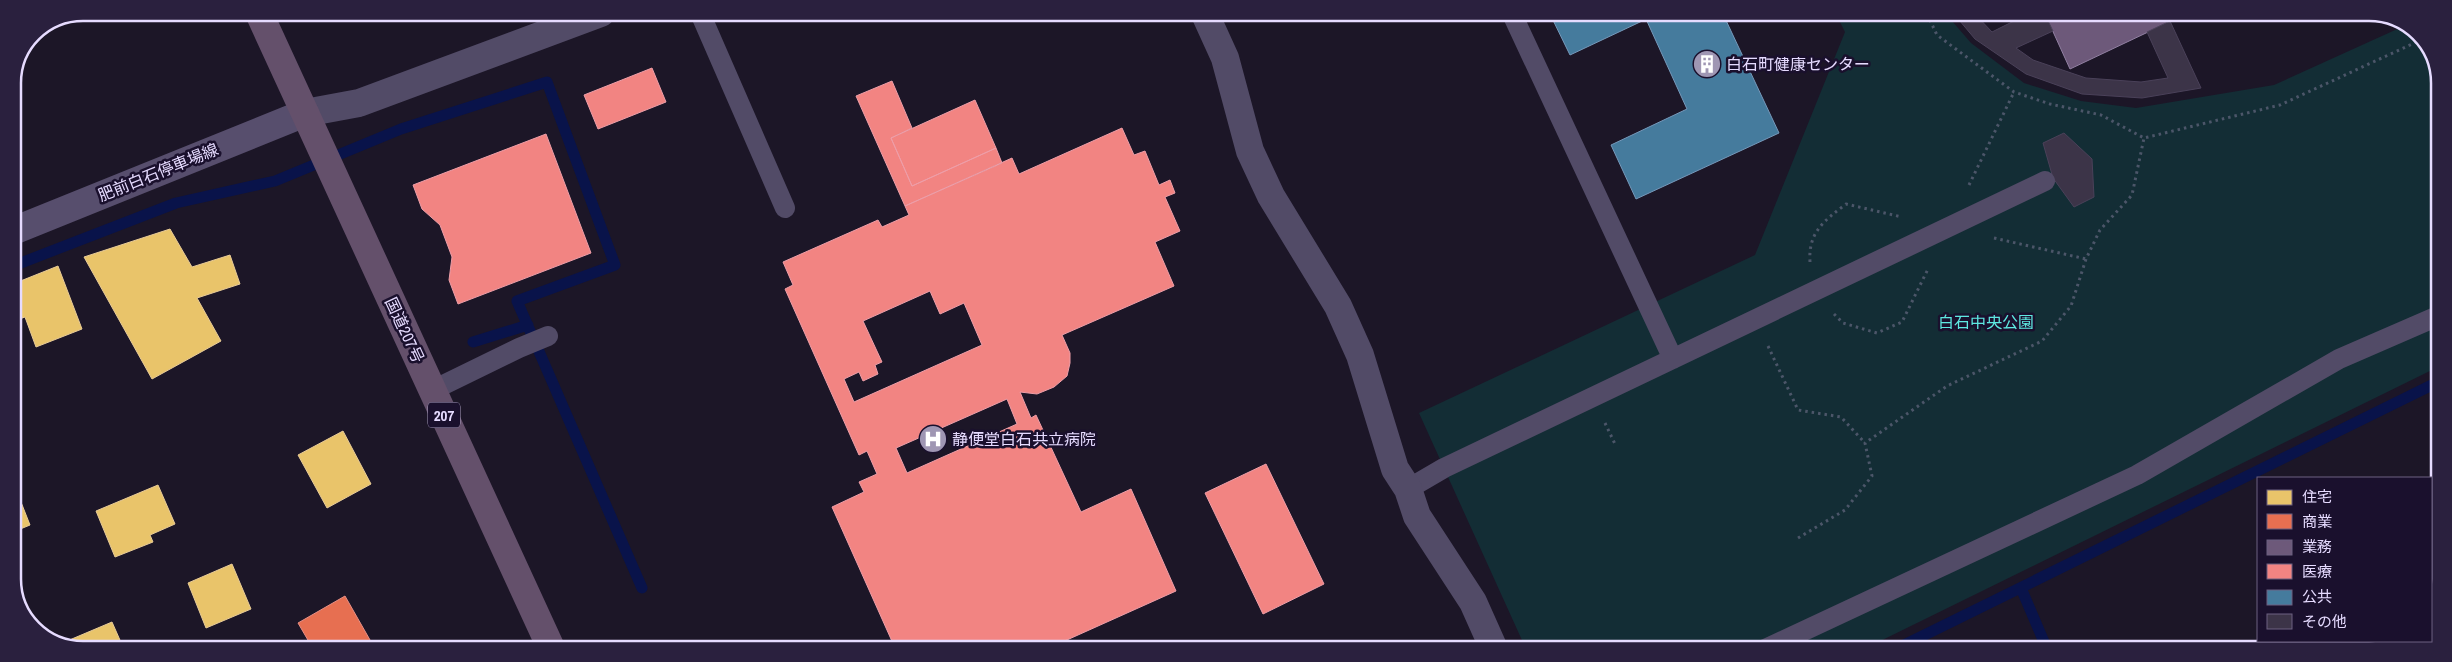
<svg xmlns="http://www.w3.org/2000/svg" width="2452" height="662" font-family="'Archivo Narrow','Noto Sans JP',sans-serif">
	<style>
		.green { fill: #132d35 }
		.homes { fill: #e9c46a; stroke: #e8cb97 }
		.shops { fill: #e76f51; stroke: #e78f85 }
		.offices { fill: #6d597a; stroke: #9180a2 }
		.health { fill: #f28482; stroke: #ee9ea8; fill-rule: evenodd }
		.public { fill: #457b9d; stroke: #7598ba }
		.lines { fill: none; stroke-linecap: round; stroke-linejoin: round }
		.stream { stroke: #09134a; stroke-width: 11 }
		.building { fill: #3c3448; stroke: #4a4159 }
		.path { stroke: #4c5669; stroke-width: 3; stroke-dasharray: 2.5 4; stroke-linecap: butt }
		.service { stroke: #524b67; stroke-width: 20 }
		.minor { stroke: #524b67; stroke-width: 28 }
		.tertiary { stroke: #524b67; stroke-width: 28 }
		.secondary { stroke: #574e6d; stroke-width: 28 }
		.trunk { stroke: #64506b; stroke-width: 28 }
		.labels { text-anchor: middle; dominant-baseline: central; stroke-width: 5; stroke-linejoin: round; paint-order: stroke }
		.shield { fill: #1a102d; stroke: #a99ec0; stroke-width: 1 }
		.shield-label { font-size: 15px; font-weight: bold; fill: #e6dbff }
		.poi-label { font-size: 16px; fill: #e6dbff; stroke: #1a102d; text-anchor: start }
		.street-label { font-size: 16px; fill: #e6dbff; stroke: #1a102d }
		.park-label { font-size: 16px; fill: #5ee8e1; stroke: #1a102d }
		.rim { fill: none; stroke: #e6dbff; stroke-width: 2.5 }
	</style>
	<rect width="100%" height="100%" fill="#1c1627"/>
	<path class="green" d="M 1836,14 L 1946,14 L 1971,43 L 2024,83 L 2081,101 L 2136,108 L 2274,85 L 2404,26 L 2422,37 L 2439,78 L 2438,367 L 1864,649 L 1526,649 L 1419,413 L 1755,255 L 1845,32 Z"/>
	<path class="homes" d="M 170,229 L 192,267 L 230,255 L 240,284 L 197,298 L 221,341 L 152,379 L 84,257 Z
		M 58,266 L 82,329 L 36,347 L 25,317 L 14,321 L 13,319 L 13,284 Z
		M 343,431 L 371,484 L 327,508 L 298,455 Z
		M 13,464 L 20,482 L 13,485 Z
		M 158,485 L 175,524 L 150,535 L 153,542 L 115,557 L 96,511 Z
		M 19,497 L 30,525 L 13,532 L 13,499 Z
		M 232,564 L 251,609 L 206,628 L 188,583 Z
		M 112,622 L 123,647 L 65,647 L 60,644 Z"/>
	<path class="shops" d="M 345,596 L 374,647 L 312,647 L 298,623 Z"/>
	<path class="offices" d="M 2045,14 L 2184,15 L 2070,69 Z"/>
	<path class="health" d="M 652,68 L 666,102 L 598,129 L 584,95 Z
		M 892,81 L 912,128 L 891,138 L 912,186 L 996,148 L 1002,163 L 905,206 L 856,96 Z
		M 975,100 L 996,148 L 912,186 L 891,138 Z
		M 1122,128 L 1134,155 L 1145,151 L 1159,185 L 1170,180 L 1175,193 L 1165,197 L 1180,231 L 1155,242 L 1174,286 L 1062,335 L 1070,353 L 1070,363 L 1067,376 L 1054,387 L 1037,394 L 1020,392 L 1031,418 L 1036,415 L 1081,512 L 1131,489 L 1176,591 L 1049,648 L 895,648 L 832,507 L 864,492 L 859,482 L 877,474 L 867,451 L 859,455 L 785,289 L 793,285 L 783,262 L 878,220 L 882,227 L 909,215 L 905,206 L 1012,158 L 1019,174 ZM 930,291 L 940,314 L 964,303 L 982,345 L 854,402 L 844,379 L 859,372 L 863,381 L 878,374 L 875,365 L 882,362 L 863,321 ZM 1007,399 L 1017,424 L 907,473 L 896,448 Z
		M 546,134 L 591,253 L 458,304 L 449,280 L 452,257 L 440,225 L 422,209 L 413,185 Z
		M 1266,464 L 1324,584 L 1263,614 L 1205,493 Z"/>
	<path class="public" d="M 1550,14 L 1657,14 L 1570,55 Z
		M 1657,14 L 1723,14 L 1779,133 L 1636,199 L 1611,145 L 1687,109 L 1646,19 Z"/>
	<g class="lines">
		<path class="stream" d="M 13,266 L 176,203 L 275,181 L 401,129 L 547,82 L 615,265 L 517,301 L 642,588
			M 473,342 L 528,325
			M 2021,588 L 2047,649
			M 1896,649 L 2438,382"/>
	</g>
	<path class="building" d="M 1954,14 L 1975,14 L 1992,32 L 2028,14 L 2045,14 L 2053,31 L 2016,48 L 2033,60 L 2086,78 L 2141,82 L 2168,78 L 2147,32 L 2170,21 L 2201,88 L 2142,98 L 2082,94 L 2026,74 L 1975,39 Z
		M 2064,133 L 2092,159 L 2094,197 L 2074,207 L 2053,178 L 2043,143 Z"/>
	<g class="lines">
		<path class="path" d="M 1927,14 L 1937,35 L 2014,92 L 2050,104 L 2101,115 L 2144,138 L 2280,105 L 2423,39
			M 1969,185 L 2014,92
			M 1994,238 L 2086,259
			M 1810,262 C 1808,232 1824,221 1846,204 L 1902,217
			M 1834,314 L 1843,323 L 1877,333 L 1902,322 L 1928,269
			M 1768,346 L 1798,410 L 1841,417 L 1865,443
			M 1605,423 L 1615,444
			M 1798,538 L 1845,510 L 1872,476 L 1865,443 L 1947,386 L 2042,341 L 2071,306 L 2086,259 L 2100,230 L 2132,195 L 2144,138"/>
		<path class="service" d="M 700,13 L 785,208
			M 1512,14 L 1673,359
			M 433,390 L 519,348 L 548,336
			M 1408,489 L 1444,468 L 2045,181
			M 1765,649 L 2137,475 L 2339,359 L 2438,316"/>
		<path class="minor" d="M 1205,14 L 1225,58 L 1250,151 L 1271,196 L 1338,306 L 1360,355 L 1395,469 L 1408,489 L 1417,516 L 1473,602 L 1494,649"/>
		<path class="tertiary" d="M 305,113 L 359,103 L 601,13"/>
		<path class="secondary" d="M 13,231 L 305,113"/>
		<path class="trunk" d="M 259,13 L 551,648"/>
	</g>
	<defs>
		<symbol id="building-disc" viewBox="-11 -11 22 22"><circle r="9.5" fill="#9f96b3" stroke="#1a102d"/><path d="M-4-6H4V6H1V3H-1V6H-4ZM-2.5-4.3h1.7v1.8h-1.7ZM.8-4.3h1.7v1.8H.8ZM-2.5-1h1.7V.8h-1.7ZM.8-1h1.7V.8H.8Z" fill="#fff"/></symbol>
		<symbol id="hospital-disc" viewBox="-11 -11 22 22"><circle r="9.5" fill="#9f96b3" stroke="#1a102d"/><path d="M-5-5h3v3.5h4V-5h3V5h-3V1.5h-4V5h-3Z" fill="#fff"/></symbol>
	</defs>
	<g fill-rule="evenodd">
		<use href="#building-disc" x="1691" y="48" width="32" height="32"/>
		<use href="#hospital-disc" x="917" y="423" width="32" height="32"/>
	</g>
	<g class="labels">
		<rect class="shield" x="428" y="402.5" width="32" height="25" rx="4"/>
		<g class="shield-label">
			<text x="444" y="415">207</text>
		</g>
		<g class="poi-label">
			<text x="1726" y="64">白石町健康センター</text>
			<text x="952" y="439">静便堂白石共立病院</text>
		</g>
		<g class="street-label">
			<text transform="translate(158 172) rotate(-22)">肥前白石停車場線</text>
			<text transform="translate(405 330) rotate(65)">国道207号</text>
		</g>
		<g class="park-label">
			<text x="1986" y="322">白石中央公園</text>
		</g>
	</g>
	<path d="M0 0H2452V662H0ZM83 21H2369A62 62 0 0 1 2431 83V579A62 62 0 0 1 2369 641H83A62 62 0 0 1 21 579V83A62 62 0 0 1 83 21Z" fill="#2a203e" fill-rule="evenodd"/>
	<path class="rim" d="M83 21H2369A62 62 0 0 1 2431 83V579A62 62 0 0 1 2369 641H83A62 62 0 0 1 21 579V83A62 62 0 0 1 83 21Z"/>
	<rect x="2257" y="477" width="175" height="165" fill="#1a102d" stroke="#6c6181"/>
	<rect x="2267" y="490" width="25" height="15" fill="#e9c46a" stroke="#6c6181"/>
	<text x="2302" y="502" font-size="15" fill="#e6dbff">住宅</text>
	<rect x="2267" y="514" width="25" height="15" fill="#e76f51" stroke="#6c6181"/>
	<text x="2302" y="527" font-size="15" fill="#e6dbff">商業</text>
	<rect x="2267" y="540" width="25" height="15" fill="#6d597a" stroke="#6c6181"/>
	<text x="2302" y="552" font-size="15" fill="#e6dbff">業務</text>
	<rect x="2267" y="564" width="25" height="15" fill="#f28482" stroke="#6c6181"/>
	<text x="2302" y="577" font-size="15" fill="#e6dbff">医療</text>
	<rect x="2267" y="590" width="25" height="15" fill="#457b9d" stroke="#6c6181"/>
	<text x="2302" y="602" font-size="15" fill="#e6dbff">公共</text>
	<rect x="2267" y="614" width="25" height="15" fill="#3c3448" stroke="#6c6181"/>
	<text x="2302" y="627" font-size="15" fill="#e6dbff">その他</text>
</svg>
